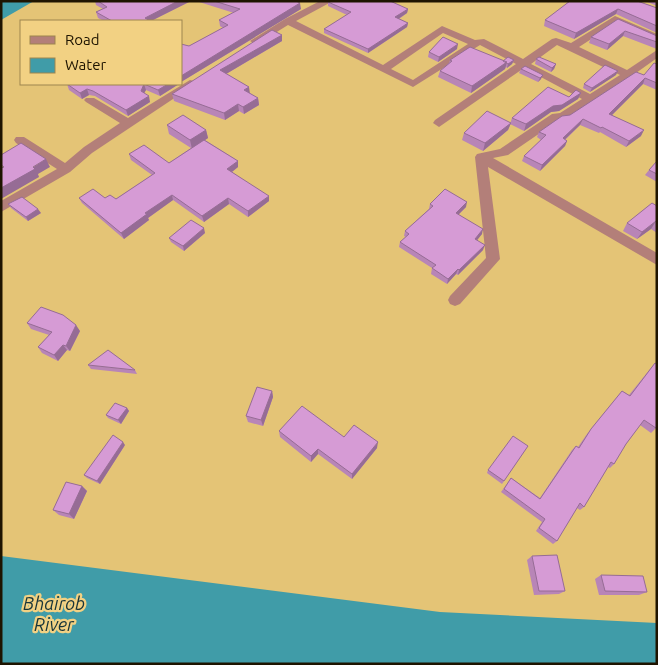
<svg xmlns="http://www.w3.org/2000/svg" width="658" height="665" font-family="Ubuntu,sans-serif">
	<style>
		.water { fill: #409ca8 }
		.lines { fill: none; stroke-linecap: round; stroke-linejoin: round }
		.street { fill: #b37f79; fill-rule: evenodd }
		.wall { fill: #b885b7 }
		.shaded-wall { fill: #966c95 }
		.building { fill: #d69bd5; stroke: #966c95 }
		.labels { text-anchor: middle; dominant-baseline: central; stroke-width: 4.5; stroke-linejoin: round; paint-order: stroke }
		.near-water-label { font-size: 18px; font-style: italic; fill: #193539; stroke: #f2d183 }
	</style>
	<rect width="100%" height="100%" fill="#e4c476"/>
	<path class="water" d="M 1,1 L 34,1 L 1,20 Z
		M 1,556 L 440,612 L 657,623 L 657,664 L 1,664 Z"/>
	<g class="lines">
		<path class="street" d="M 320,1 L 333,1 L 296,21 L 383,65 L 442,26 L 475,40 L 484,39 L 523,59 L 552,39 L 556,38 L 571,43 L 615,16 L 657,34 L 657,41 L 616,23 L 579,47 L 627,70 L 657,50 L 657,58 L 615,88 L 567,119 L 559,120 L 508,155 L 493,158 L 657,253 L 657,265 L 488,167 L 500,259 L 460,304 L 455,306 L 450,304 L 448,300 L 450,296 L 486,258 L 475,157 L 477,154 L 500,149 L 552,114 L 560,113 L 582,99 L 524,68 L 439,127 L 433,123 L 435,120 L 516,64 L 480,45 L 413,87 L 288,25 L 259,43 L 255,44 L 250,41 L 285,19 ZM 443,33 L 468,44 L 413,80 L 391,69 ZM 557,45 L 620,75 L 590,94 L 531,64 Z
			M 190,80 L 194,81 L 195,83 L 194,85 L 92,153 L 70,172 L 1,212 L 1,201 L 57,169 L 16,143 L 14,140 L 16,137 L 24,137 L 65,163 L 84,147 L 120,123 L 86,102 L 84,100 L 86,98 L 94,98 L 128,118 Z"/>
	</g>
	<path class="wall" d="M 95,1 L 191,1 L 151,21 L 104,21 L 98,18 L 96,12 L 103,9 L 96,5 Z
		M 196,1 L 296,1 L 301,9 L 181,82 L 181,44 L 189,46 L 223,28 L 220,26 L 219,20 L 234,13 Z
		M 568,1 L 637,1 L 657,8 L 657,33 L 616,14 L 574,39 L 544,26 L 545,20 L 567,4 Z
		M 645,1 L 657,1 L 657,6 Z
		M 328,2 L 408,9 L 407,13 L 399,19 L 408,23 L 407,27 L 368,53 L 324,33 L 324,29 L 347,15 L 328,6 Z
		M 618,19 L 657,36 L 657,49 L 623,36 L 607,50 L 589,43 L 591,37 Z
		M 282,35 L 282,41 L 226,74 L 249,87 L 249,93 L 258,98 L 259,105 L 244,114 L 239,111 L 225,120 L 174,101 L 172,94 Z
		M 457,49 L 438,62 L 428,57 L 429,52 Z
		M 536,59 L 556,64 L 554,69 L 551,72 L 535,64 Z
		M 450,60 L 503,61 L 514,60 L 512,64 L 507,68 L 506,67 L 505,69 L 501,72 L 471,93 L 438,77 L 440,71 L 449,63 Z
		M 657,64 L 657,90 L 643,84 L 612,115 L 641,136 L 626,147 L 600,132 L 599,133 L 580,125 L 565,140 L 567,141 L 565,146 L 540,171 L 522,161 L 524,156 L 541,140 L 537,137 L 539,132 L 644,75 Z
		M 525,66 L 541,79 L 538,82 L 519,73 L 521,69 Z
		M 616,75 L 590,92 L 583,88 L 584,84 Z
		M 67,84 L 179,84 L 160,96 L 146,90 L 144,93 L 150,102 L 128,116 L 95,96 L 89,95 L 82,99 L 69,90 Z
		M 581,93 L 578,99 L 559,111 L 551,112 L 524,131 L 510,124 L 512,118 Z
		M 511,123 L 508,130 L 483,151 L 462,140 L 464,133 Z
		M 167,125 L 206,130 L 208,138 L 205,140 L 238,161 L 238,167 L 232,172 L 269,201 L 248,217 L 229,204 L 204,222 L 173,200 L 148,218 L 149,220 L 124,239 L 82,203 L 79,198 L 116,199 L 152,175 L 131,160 L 129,154 L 169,163 L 191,148 L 169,134 Z
		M 657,161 L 657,182 L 645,175 L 649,170 Z
		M 8,204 L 41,213 L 28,221 L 11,208 Z
		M 430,204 L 466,207 L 458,215 L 482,234 L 477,240 L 483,250 L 458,275 L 456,274 L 447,284 L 431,274 L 432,268 L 399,247 L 400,242 L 406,237 L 404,236 L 405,231 L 429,209 Z
		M 657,206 L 657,233 L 651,229 L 637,239 L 623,231 L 627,223 Z
		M 205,233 L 184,251 L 171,242 L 169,238 Z
		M 27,323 L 80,331 L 70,351 L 67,350 L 58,361 L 42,353 L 38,347 L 49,335 L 31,329 Z
		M 655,363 L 657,427 L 651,433 L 640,425 L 626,444 L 614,464 L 610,468 L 608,467 L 584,507 L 580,510 L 577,508 L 557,541 L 553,544 L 536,531 L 542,522 L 501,492 L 511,478 L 540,498 L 572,450 L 576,446 L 578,447 L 587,434 L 622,391 L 629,395 Z
		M 88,365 L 135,370 L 137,374 L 91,369 Z
		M 272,391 L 273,397 L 263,426 L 248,422 L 246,416 Z
		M 127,408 L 129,411 L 121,424 L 108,418 L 106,415 Z
		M 279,431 L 344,437 L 377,448 L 352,479 L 318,454 L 311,462 L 280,437 Z
		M 125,445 L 100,484 L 87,478 L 84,475 Z
		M 528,446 L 502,484 L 487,473 L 488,470 Z
		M 82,486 L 87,491 L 74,519 L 59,515 L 53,510 Z
		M 532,556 L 565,591 L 559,594 L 534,595 L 527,560 Z
		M 601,575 L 647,592 L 639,595 L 599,595 L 595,579 Z"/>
	<path class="shaded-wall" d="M 178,1 L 191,1 L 151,21 L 145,21 L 145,18 Z
		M 300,3 L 301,9 L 181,82 L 181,76 Z
		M 408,9 L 407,13 L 395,21 L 395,17 Z
		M 618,9 L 616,14 L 574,39 L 576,33 Z
		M 408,23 L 407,27 L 368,53 L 368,49 Z
		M 625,31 L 623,36 L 607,50 L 609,44 Z
		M 282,35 L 282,41 L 221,77 L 220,70 Z
		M 458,44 L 457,49 L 438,62 L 439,57 Z
		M 514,60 L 512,64 L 507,68 L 508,64 Z
		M 507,62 L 505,69 L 471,93 L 472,86 Z
		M 556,64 L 554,69 L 551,72 L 552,68 Z
		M 618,71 L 616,75 L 590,92 L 592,88 Z
		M 543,75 L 541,79 L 538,82 L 540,78 Z
		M 645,78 L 643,84 L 607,120 L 609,114 Z
		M 144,84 L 146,90 L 142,97 L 141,91 Z
		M 168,84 L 179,84 L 160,96 L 158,90 Z
		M 249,87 L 250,94 L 244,90 Z
		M 87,89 L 89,95 L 82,99 L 80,93 Z
		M 581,93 L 578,99 L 559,111 L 551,112 L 524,131 L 526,124 L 553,106 Z
		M 149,96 L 150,102 L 128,116 L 126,110 Z
		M 258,98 L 259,105 L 244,114 L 243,107 Z
		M 238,104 L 239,111 L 225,120 L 224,113 Z
		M 583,119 L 580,125 L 560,144 L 563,138 Z
		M 511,123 L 508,130 L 483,151 L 485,143 Z
		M 206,130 L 208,138 L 192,149 L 190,140 Z
		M 644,130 L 641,136 L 626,147 L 629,141 Z
		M 567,141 L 565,146 L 540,171 L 542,165 Z
		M 46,159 L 50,167 L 38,174 L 39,177 L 1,199 L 1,188 Z
		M 238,161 L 238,167 L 228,175 L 227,169 Z
		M 172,195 L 173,200 L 148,218 L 149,220 L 124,239 L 121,233 L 145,213 Z
		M 269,196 L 269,201 L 248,217 L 248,211 Z
		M 228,198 L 229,204 L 204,222 L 202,216 Z
		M 467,202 L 466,207 L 455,218 L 456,213 Z
		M 38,209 L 41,213 L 28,221 L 26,217 Z
		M 656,221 L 651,229 L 637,239 L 642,232 Z
		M 204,228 L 205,233 L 184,251 L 183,246 Z
		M 483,229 L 482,234 L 474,244 L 475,239 Z
		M 485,245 L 483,250 L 458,275 L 459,270 Z
		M 458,269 L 456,274 L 447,284 L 448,279 Z
		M 76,325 L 80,331 L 70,351 L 66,346 Z
		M 63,345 L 67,350 L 58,361 L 54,355 Z
		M 272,391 L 273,397 L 263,426 L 261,420 Z
		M 127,408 L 129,411 L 121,424 L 118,420 Z
		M 123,442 L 125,445 L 100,484 L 97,481 Z
		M 378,442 L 377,448 L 352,479 L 352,474 Z
		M 318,449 L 318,454 L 311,462 L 311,456 Z
		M 82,486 L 87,491 L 74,519 L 69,514 Z"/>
	<path class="building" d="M 98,1 L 178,1 L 145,18 L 150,21 L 112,21 L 96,12 L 107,7 Z
		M 214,1 L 296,1 L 300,3 L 181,76 L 181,44 L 189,46 L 228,25 L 219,20 L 240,9 Z
		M 329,1 L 390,1 L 408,9 L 395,17 L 408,23 L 368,49 L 324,29 L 351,12 L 328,2 Z
		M 570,1 L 637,1 L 657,8 L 657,26 L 618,9 L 576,33 L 545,20 Z
		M 618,19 L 657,36 L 657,42 L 625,31 L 609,44 L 591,37 Z
		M 272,30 L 282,35 L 220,70 L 249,87 L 244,90 L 258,98 L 243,107 L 238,104 L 224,113 L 172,94 Z
		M 443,37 L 458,44 L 439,57 L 429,52 Z
		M 470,47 L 507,62 L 472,86 L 440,71 L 452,61 L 450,60 Z
		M 508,57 L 514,60 L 508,64 L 503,61 Z
		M 539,57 L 556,64 L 552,68 L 536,59 Z
		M 654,63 L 657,64 L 657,83 L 645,78 L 609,114 L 644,130 L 629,141 L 602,127 L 601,128 L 583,119 L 563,138 L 567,141 L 542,165 L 524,156 L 546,135 L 539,132 L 562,116 L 570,115 L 636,72 L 644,75 Z
		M 605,65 L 618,71 L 592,88 L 584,84 Z
		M 525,66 L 543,75 L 540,78 L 521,69 Z
		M 67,84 L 168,84 L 158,90 L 144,84 L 141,91 L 149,96 L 126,110 L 93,91 L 87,89 L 80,93 Z
		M 548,87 L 569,97 L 576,90 L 581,93 L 562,105 L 553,106 L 526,124 L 512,118 Z
		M 487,111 L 511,123 L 485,143 L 464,133 Z
		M 183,115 L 206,130 L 190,140 L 167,125 Z
		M 204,140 L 238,161 L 227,169 L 269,196 L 248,211 L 228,198 L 202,216 L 172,195 L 145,213 L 147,214 L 121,233 L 79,198 L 93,189 L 105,198 L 110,195 L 116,199 L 155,173 L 129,154 L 144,145 L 169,163 Z
		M 21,143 L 46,159 L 33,167 L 35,169 L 1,188 L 1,168 L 4,167 L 1,165 L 1,155 Z
		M 657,161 L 657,174 L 649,170 Z
		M 445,189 L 467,202 L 456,213 L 483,229 L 475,239 L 485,245 L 459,270 L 458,269 L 448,279 L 432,268 L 436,265 L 400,242 L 409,234 L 405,231 L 433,206 L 430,204 Z
		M 22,197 L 38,209 L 26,217 L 8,204 Z
		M 652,203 L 657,206 L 657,222 L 656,221 L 642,232 L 627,223 Z
		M 191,220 L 204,228 L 183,246 L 169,238 Z
		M 41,307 L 63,315 L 76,325 L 66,346 L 63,345 L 54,355 L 38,347 L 52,332 L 27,323 Z
		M 108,350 L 135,370 L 88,365 Z
		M 655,363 L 657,364 L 657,427 L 656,428 L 644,420 L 626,444 L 614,464 L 611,462 L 584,507 L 580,503 L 557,541 L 539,528 L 545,519 L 504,489 L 511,478 L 540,499 L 576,446 L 579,448 L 591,429 L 622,391 L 630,396 Z
		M 257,387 L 272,391 L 261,420 L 246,416 Z
		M 115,403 L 127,408 L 118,420 L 106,415 Z
		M 302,406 L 344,437 L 354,425 L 378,442 L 352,474 L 318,449 L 311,456 L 279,431 Z
		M 113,435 L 123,442 L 97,481 L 84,475 Z
		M 513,436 L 528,446 L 504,481 L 488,470 Z
		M 66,482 L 82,486 L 69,514 L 53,510 Z
		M 557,555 L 565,591 L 539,591 L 532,556 Z
		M 601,575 L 643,576 L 647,592 L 605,591 Z"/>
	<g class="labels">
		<g class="near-water-label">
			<text x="54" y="603">Bhairob<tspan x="54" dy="21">River</tspan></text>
		</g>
	</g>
	<rect width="658" height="665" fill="none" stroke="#1e1400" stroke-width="5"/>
	<rect x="20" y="20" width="162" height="65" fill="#f2d183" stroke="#9d854f"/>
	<rect x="30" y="36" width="25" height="8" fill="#b37f79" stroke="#9d854f"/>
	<text x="65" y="45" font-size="15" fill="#1e1400">Road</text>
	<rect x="30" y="58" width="25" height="15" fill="#409ca8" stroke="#9d854f"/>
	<text x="65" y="70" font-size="15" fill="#1e1400">Water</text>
</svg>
